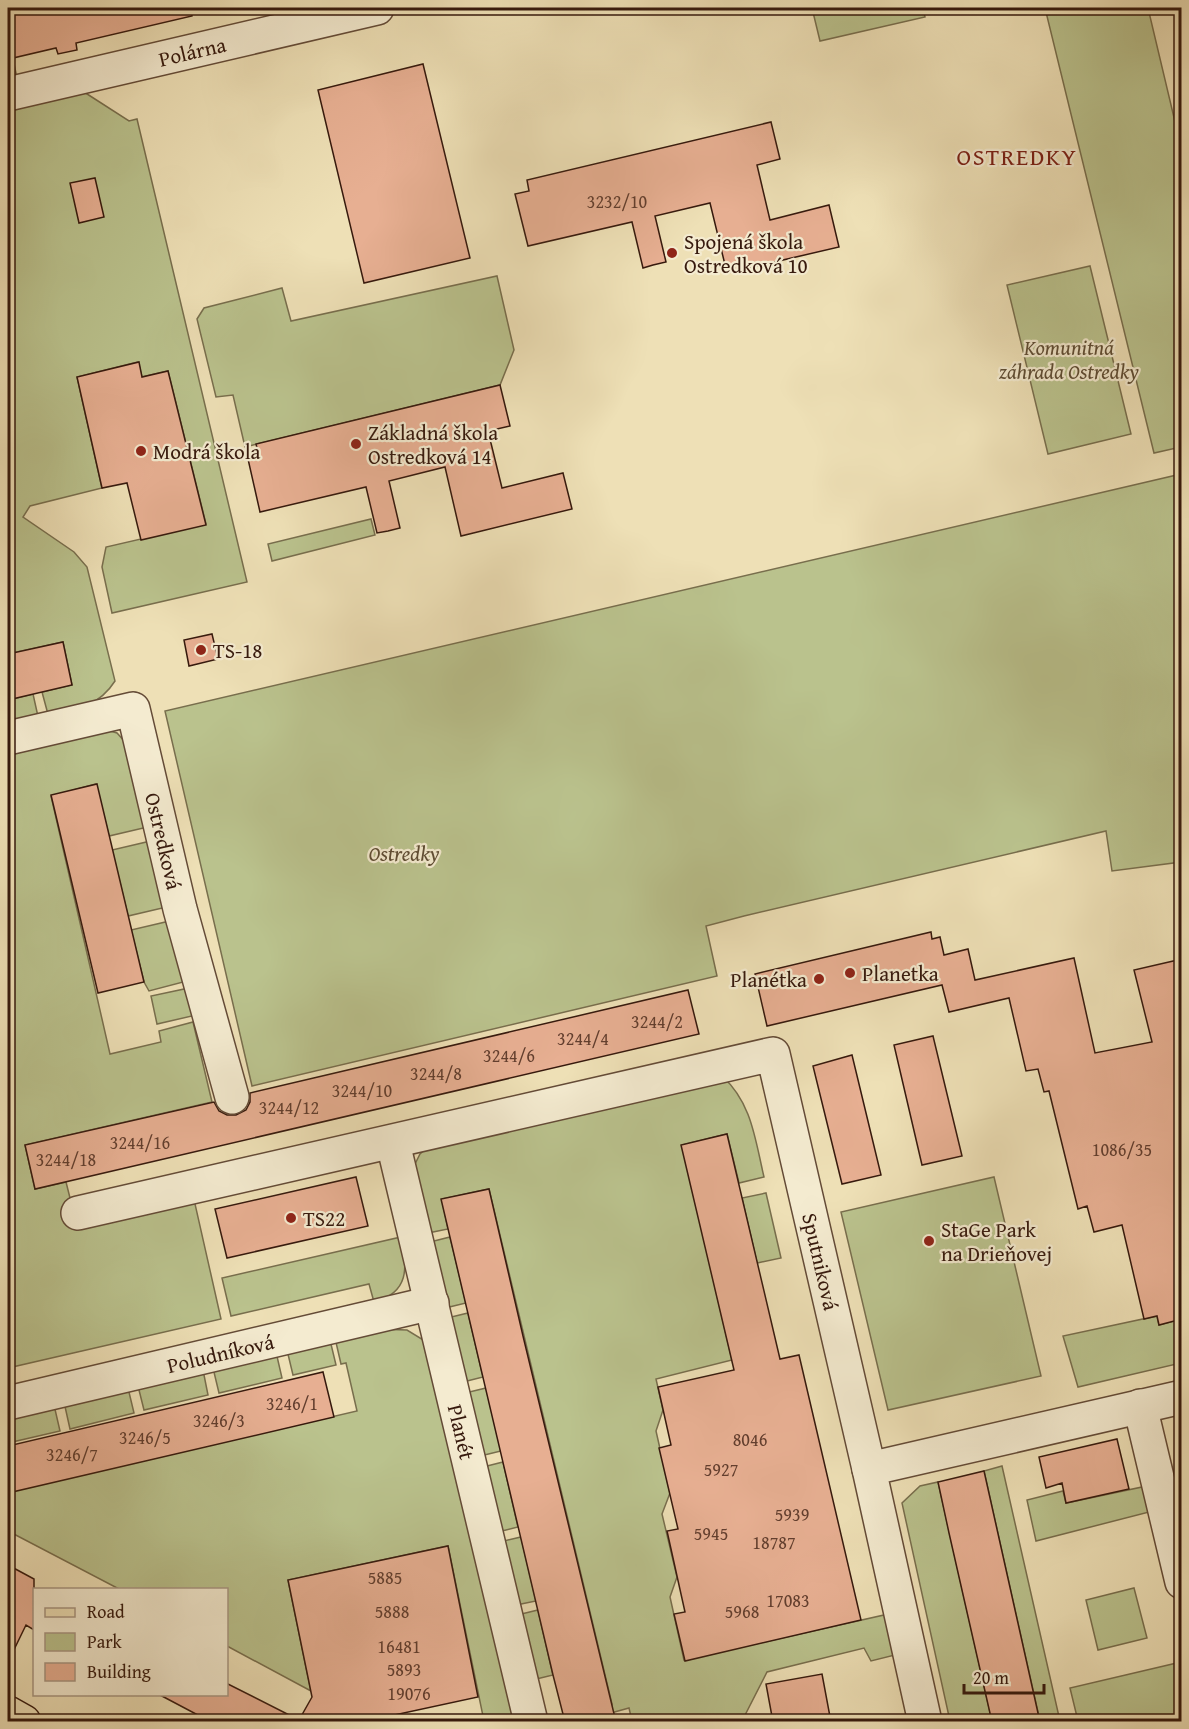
<svg xmlns="http://www.w3.org/2000/svg" width="1189" height="1729" font-family="'Gentium Book Plus',serif">
	<style>
		.green { fill: #bac28d; stroke: #786e4d; stroke-width: 1.5 }
		.building { fill: #e7af92; stroke: #36190d; stroke-width: 1.5 }
		.lines { fill: none; stroke-linecap: round; stroke-linejoin: round }
		.minor-casing { stroke: #644b37; stroke-width: 36 }
		.major-casing { stroke: #36190d; stroke-width: 36 }
		.minor { stroke: #f4ebd0; stroke-width: 33 }
		.major { stroke: #eee0b6; stroke-width: 33 }
		.poi-dot { fill: #8f2418; stroke: #f4ebd0; stroke-width: 2 }
		.labels { text-anchor: middle; dominant-baseline: central; stroke-width: 4.5; stroke-linejoin: round; paint-order: stroke }
		.number-label { font-size: 18px; fill: #623e2e }
		.street-label { font-size: 21px; fill: #36190d; stroke: #f4ebd0 }
		.poi-label { font-size: 21px; fill: #36190d; stroke: #f4ebd0; text-anchor: start }
		.park-label { font-size: 21px; font-style: italic; fill: #5e4c33; stroke: #f4ebd0 }
		.quarter-label { font-size: 24px; letter-spacing: 1.5px; fill: #7a1f14; stroke: #f4ebd0 }
	</style>
	<rect width="100%" height="100%" fill="#eee0b6"/>
	<filter id="stains"><feTurbulence type="fractalNoise" baseFrequency=".00333" numOctaves="4"/><feColorMatrix values="0 0 0 0 .2 0 0 0 0 .09 0 0 0 0 .02 0 0 0 .5 -.17"/></filter>
	<radialGradient id="worn" r=".72"><stop offset=".6" stop-color="#630" stop-opacity="0"/><stop offset="1" stop-color="#630" stop-opacity=".3"/></radialGradient>
	<path class="green" d="M 812,8 L 923,8 L 925,17 L 820,41 Z
		M 1045,8 L 1148,8 L 1181,147 L 1181,447 L 1154,453 Z
		M 8,35 L 18,83 L 8,85 Z
		M 84,92 L 129,121 L 137,119 L 247,582 L 112,613 L 102,567 L 106,547 L 206,524 L 168,371 L 142,377 L 138,362 L 77,377 L 102,488 L 30,506 L 23,517 L 74,552 L 87,567 L 115,681 C 100,705 75,712 49,718 L 42,692 L 72,685 L 63,642 L 8,654 L 8,110 Z
		M 1090,266 L 1131,434 L 1048,454 L 1007,285 Z
		M 497,276 L 514,350 L 500,385 L 245,447 L 233,395 L 216,397 L 197,319 L 204,308 L 282,288 L 291,321 Z
		M 1181,474 L 1181,862 L 1112,871 L 1106,831 L 744,916 L 706,926 L 717,976 L 252,1086 L 165,711 Z
		M 371,519 L 375,535 L 272,561 L 268,544 Z
		M 33,694 L 39,721 L 8,729 L 8,700 Z
		M 103,729 L 117,733 L 126,743 L 152,826 L 109,836 L 96,784 L 51,796 L 110,1054 L 161,1042 L 159,1031 L 193,1022 L 212,1102 L 25,1145 L 35,1189 L 66,1182 L 73,1210 L 193,1195 L 221,1319 L 8,1368 L 8,742 Z
		M 155,840 L 171,906 L 128,916 L 112,850 Z
		M 174,920 L 187,981 L 149,991 L 144,982 L 131,930 Z
		M 189,988 L 192,1016 L 157,1024 L 151,996 Z
		M 722,1076 C 752,1103 755,1139 764,1177 L 739,1183 L 727,1134 L 682,1145 L 732,1360 L 656,1379 L 663,1410 L 656,1431 L 670,1493 L 662,1514 L 677,1577 L 670,1597 L 684,1660 L 893,1613 L 903,1653 L 871,1661 L 864,1648 L 767,1672 L 742,1721 L 632,1721 L 629,1708 L 611,1713 L 612,1704 L 489,1189 L 442,1199 L 448,1229 L 423,1234 L 412,1170 L 420,1154 L 432,1143 Z
		M 994,1177 L 1041,1376 L 888,1410 L 841,1212 Z
		M 766,1193 L 781,1258 L 757,1263 L 742,1198 Z
		M 401,1237 C 408,1268 409,1293 374,1302 L 369,1284 L 231,1316 L 222,1278 Z
		M 450,1237 L 466,1303 L 441,1309 L 426,1243 Z
		M 468,1313 L 483,1377 L 459,1383 L 443,1319 Z
		M 1157,1316 L 1159,1325 L 1181,1319 L 1181,1363 L 1078,1387 L 1063,1336 Z
		M 376,1329 L 407,1330 L 425,1341 L 517,1695 L 511,1721 L 484,1721 L 448,1546 L 288,1580 L 311,1691 L 227,1646 L 226,1590 L 119,1589 L 8,1531 L 8,1492 L 357,1411 L 346,1363 L 341,1364 L 335,1338 Z
		M 330,1340 L 336,1365 L 293,1375 L 287,1350 Z
		M 276,1352 L 282,1378 L 219,1393 L 213,1368 Z
		M 203,1370 L 208,1395 L 144,1410 L 138,1386 Z
		M 128,1388 L 134,1413 L 70,1429 L 64,1402 Z
		M 486,1388 L 501,1451 L 476,1457 L 461,1394 Z
		M 54,1405 L 60,1431 L 8,1443 L 8,1416 Z
		M 503,1462 L 518,1527 L 494,1533 L 479,1468 Z
		M 1002,1466 L 1060,1721 L 1040,1721 L 984,1471 Z
		M 938,1482 L 992,1721 L 950,1721 L 902,1503 L 920,1486 Z
		M 1147,1486 L 1153,1511 L 1036,1541 L 1027,1500 L 1063,1491 L 1066,1503 Z
		M 521,1537 L 536,1601 L 511,1606 L 495,1543 Z
		M 1134,1588 L 1147,1638 L 1098,1650 L 1086,1600 Z
		M 538,1610 L 553,1675 L 528,1681 L 513,1616 Z
		M 1181,1662 L 1181,1721 L 1078,1721 L 1070,1688 Z"/>
	<path class="building" d="M 8,8 L 191,8 L 192,16 L 76,43 L 77,50 L 58,54 L 56,48 L 13,58 L 8,35 Z
		M 423,64 L 470,258 L 364,283 L 318,90 Z
		M 771,122 L 780,159 L 757,165 L 770,220 L 829,205 L 839,247 L 727,273 L 710,203 L 655,216 L 666,262 L 653,265 L 643,268 L 632,222 L 528,246 L 515,194 L 529,191 L 527,180 Z
		M 95,178 L 104,217 L 79,223 L 70,183 Z
		M 139,362 L 142,377 L 168,371 L 206,525 L 141,540 L 127,483 L 102,488 L 77,377 Z
		M 500,385 L 510,426 L 488,431 L 502,488 L 563,473 L 572,509 L 461,536 L 445,467 L 389,481 L 400,528 L 388,531 L 377,533 L 366,487 L 260,512 L 248,459 L 259,456 L 256,444 Z
		M 212,634 L 218,659 L 189,666 L 184,640 Z
		M 63,642 L 72,685 L 8,700 L 8,654 Z
		M 97,784 L 144,982 L 98,993 L 51,795 Z
		M 931,932 L 932,939 L 940,937 L 944,955 L 968,949 L 975,980 L 1074,958 L 1095,1053 L 1152,1042 L 1134,970 L 1182,959 L 1182,1319 L 1159,1325 L 1157,1316 L 1144,1319 L 1122,1225 L 1094,1232 L 1087,1206 L 1078,1209 L 1049,1091 L 1044,1092 L 1038,1069 L 1026,1071 L 1009,998 L 949,1012 L 942,985 L 767,1026 L 755,974 Z
		M 688,990 L 699,1034 L 35,1189 L 25,1145 L 214,1102 L 219,1111 L 227,1115 L 236,1115 L 246,1110 L 250,1102 L 250,1093 Z
		M 933,1036 L 962,1156 L 922,1165 L 894,1045 Z
		M 852,1055 L 881,1175 L 842,1184 L 813,1066 Z
		M 727,1134 L 780,1359 L 799,1355 L 861,1620 L 685,1661 L 674,1614 L 685,1612 L 667,1531 L 678,1529 L 659,1448 L 671,1445 L 658,1387 L 734,1370 L 681,1145 Z
		M 356,1177 L 368,1226 L 227,1258 L 215,1209 Z
		M 489,1189 L 523,1336 L 616,1722 L 565,1722 L 553,1675 L 441,1199 Z
		M 323,1372 L 334,1417 L 8,1493 L 8,1446 Z
		M 1117,1439 L 1129,1489 L 1066,1503 L 1062,1483 L 1046,1488 L 1039,1457 Z
		M 984,1471 L 1040,1722 L 992,1722 L 949,1533 L 938,1482 Z
		M 448,1546 L 478,1697 L 362,1722 L 211,1722 L 160,1695 L 226,1695 L 226,1683 L 299,1720 L 312,1697 L 288,1580 Z
		M 8,1565 L 34,1579 L 34,1630 L 26,1625 L 8,1662 Z
		M 822,1674 L 831,1722 L 773,1722 L 766,1684 Z"/>
	<g class="lines">
		<defs>
			<g id="minor">
				<path id="s1" d="M 8,94 L 377,8"/>
				<path id="s2" d="M 8,738 L 133,709 L 180,909 L 232,1097"/>
				<path id="s3" d="M 393,1143 L 531,1722"/>
				<path id="s4" d="M 78,1213 L 773,1054 L 869,1469"/>
				<path id="s5" d="M 8,1403 L 432,1303"/>
				<path d="M 1140,1406 L 1182,1582"/>
				<path d="M 925,1722 L 869,1469 L 1182,1397"/>
			</g>
			<path id="major" d="M 8,1713 L 24,1722"/>
		</defs>
		<use href="#minor" class="minor-casing"/>
		<use href="#major" class="major-casing"/>
		<use href="#minor" class="minor"/>
		<use href="#major" class="major"/>
	</g>
	<g class="poi-dot">
		<circle cx="672" cy="253" r="6"/>
		<circle cx="356" cy="444" r="6"/>
		<circle cx="141" cy="451" r="6"/>
		<circle cx="201" cy="650" r="6"/>
		<circle cx="850" cy="973" r="6"/>
		<circle cx="819" cy="979" r="6"/>
		<circle cx="291" cy="1218" r="6"/>
		<circle cx="929" cy="1241" r="6"/>
	</g>
	<g class="labels">
		<g class="number-label">
			<text x="617" y="201">3232/10</text>
			<text x="657" y="1021">3244/2</text>
			<text x="583" y="1038">3244/4</text>
			<text x="509" y="1055">3244/6</text>
			<text x="436" y="1073">3244/8</text>
			<text x="362" y="1090">3244/10</text>
			<text x="289" y="1107">3244/12</text>
			<text x="140" y="1142">3244/16</text>
			<text x="1122" y="1149">1086/35</text>
			<text x="66" y="1159">3244/18</text>
			<text x="292" y="1403">3246/1</text>
			<text x="219" y="1420">3246/3</text>
			<text x="145" y="1437">3246/5</text>
			<text x="750" y="1439">8046</text>
			<text x="72" y="1454">3246/7</text>
			<text x="721" y="1469">5927</text>
			<text x="792" y="1514">5939</text>
			<text x="711" y="1533">5945</text>
			<text x="774" y="1542">18787</text>
			<text x="385" y="1577">5885</text>
			<text x="788" y="1600">17083</text>
			<text x="392" y="1611">5888</text>
			<text x="742" y="1611">5968</text>
			<text x="399" y="1646">16481</text>
			<text x="404" y="1669">5893</text>
			<text x="409" y="1693">19076</text>
		</g>
		<g class="street-label">
			<text stroke="none"><textPath href="#s1" startOffset="189">Polárna</textPath></text>
			<text stroke="none"><textPath href="#s2" startOffset="264">Ostredková</textPath></text>
			<text stroke="none"><textPath href="#s4" startOffset="926">Sputniková</textPath></text>
			<text stroke="none"><textPath href="#s5" startOffset="218">Poludníková</textPath></text>
			<text stroke="none"><textPath href="#s3" startOffset="297">Planét</textPath></text>
		</g>
		<g class="poi-label">
			<text x="684" y="241">Spojená škola<tspan x="684" dy="24">Ostredková 10</tspan></text>
			<text x="368" y="432">Základná škola<tspan x="368" dy="24">Ostredková 14</tspan></text>
			<text x="153" y="451">Modrá škola</text>
			<text x="213" y="650">TS-18</text>
			<text x="862" y="973">Planetka</text>
			<text x="807" y="979" text-anchor="end">Planétka</text>
			<text x="303" y="1218">TS22</text>
			<text x="941" y="1229">StaGe Park<tspan x="941" dy="24">na Drieňovej</tspan></text>
		</g>
		<g class="park-label">
			<text x="1069" y="347">Komunitná<tspan x="1069" dy="24">záhrada Ostredky</tspan></text>
			<text x="404" y="853">Ostredky</text>
		</g>
		<g class="quarter-label">
			<text x="1017" y="156">OSTREDKY</text>
		</g>
	</g>
	<rect width="1189" height="1729" fill="none" stroke="#eee0b6" stroke-width="30"/>
	<rect x="9" y="9" width="1171" height="1711" fill="none" stroke="#36190d" stroke-width="3"/>
	<rect x="15" y="15" width="1159" height="1699" fill="none" stroke="#36190d" stroke-width="1.5"/>
	<rect x="33" y="1588" width="195" height="108" fill="#f4ebd0" stroke="#a89782" stroke-width="1.5"/>
	<rect x="45" y="1608" width="30" height="9" fill="#eee0b6" stroke="#a89782" stroke-width="1.5"/>
	<text x="87" y="1618" font-size="18" fill="#36190d">Road</text>
	<rect x="45" y="1633" width="30" height="18" fill="#bac28d" stroke="#a89782" stroke-width="1.5"/>
	<text x="87" y="1648" font-size="18" fill="#36190d">Park</text>
	<rect x="45" y="1663" width="30" height="18" fill="#e7af92" stroke="#a89782" stroke-width="1.5"/>
	<text x="87" y="1678" font-size="18" fill="#36190d">Building</text>
	<path d="M964 1684v9h80v-9" fill="none" stroke="#36190d" stroke-width="3"/>
	<text x="973" y="1684" font-size="18" fill="#36190d" stroke="#f4ebd0" stroke-width="4.5" paint-order="stroke">20 m</text>
	<rect width="100%" height="100%" filter="url(#stains)"/>
	<rect width="100%" height="100%" fill="url(#worn)"/>
</svg>
